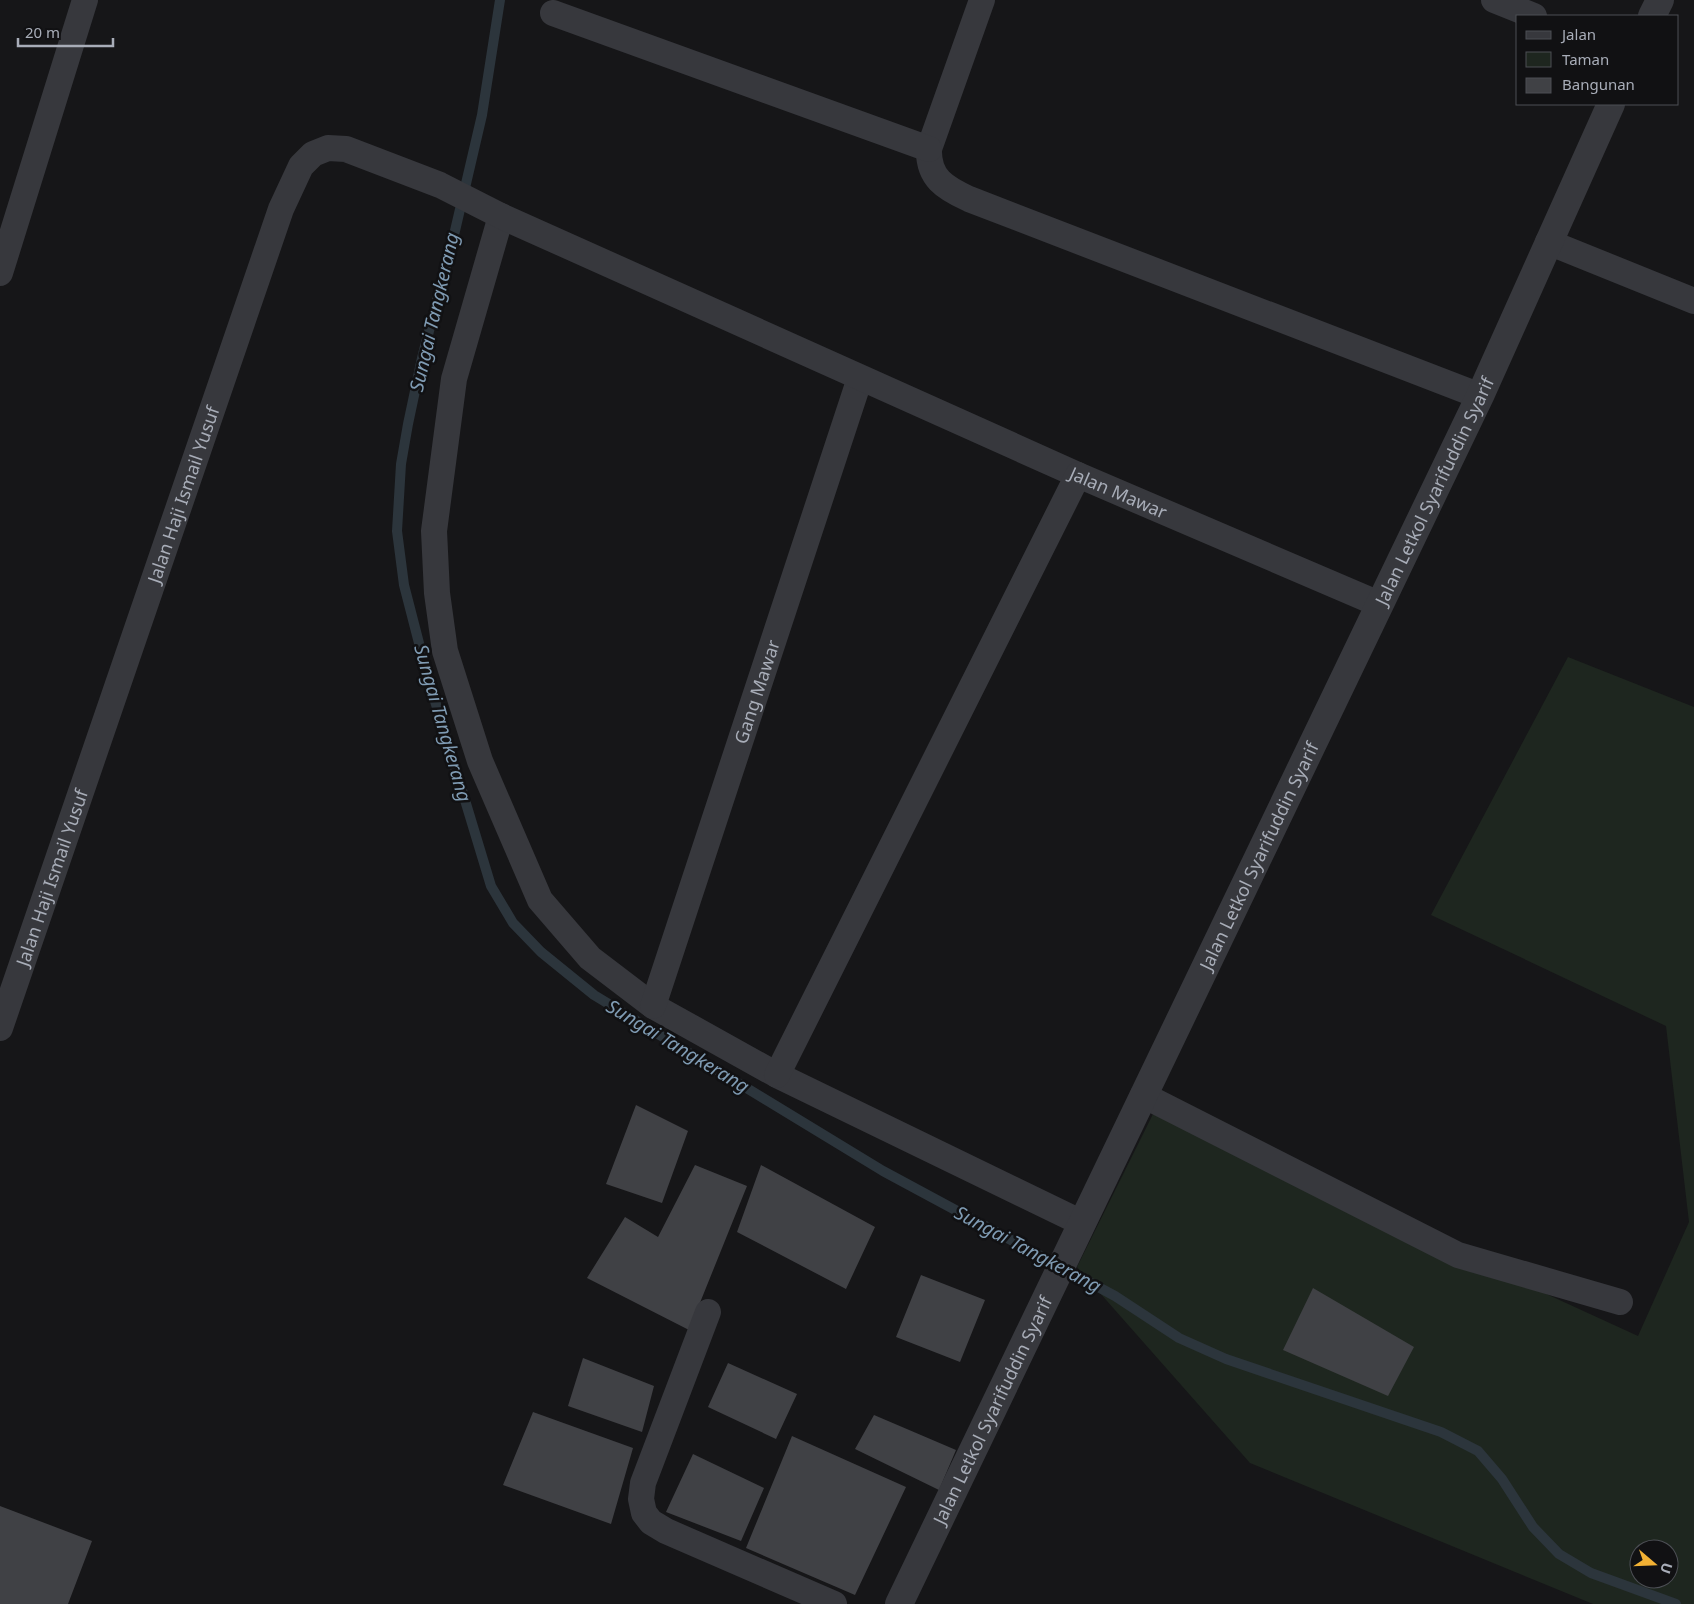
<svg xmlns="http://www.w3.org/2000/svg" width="1694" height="1604" font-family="'Noto Sans',sans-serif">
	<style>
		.green { fill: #1e261f; fill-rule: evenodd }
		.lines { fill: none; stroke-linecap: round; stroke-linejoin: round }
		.stream { stroke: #2c353c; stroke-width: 10 }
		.building { fill: #404145 }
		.minor { stroke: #37383d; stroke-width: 26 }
		.tertiary { stroke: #37383d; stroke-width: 28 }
		.labels { text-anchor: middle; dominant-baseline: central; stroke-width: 5; stroke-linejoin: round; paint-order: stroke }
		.street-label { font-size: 18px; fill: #a8adb8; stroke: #111113 }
		.water-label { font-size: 19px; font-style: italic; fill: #7f9bb3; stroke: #111113 }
	</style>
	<rect width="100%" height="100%" fill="#161618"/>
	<path class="green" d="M 1568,657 L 1694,707 L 1694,1604 L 1593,1604 L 1250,1463 L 1077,1267 L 1153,1114 L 1638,1336 L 1689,1222 L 1666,1026 L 1431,915 ZM 1639,1549 L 1669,1549 L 1669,1579 L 1639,1579 Z"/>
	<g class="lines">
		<path class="stream" d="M 500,0 L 482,115 L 454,235 L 422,358 L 408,424 L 401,464 L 397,531 L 404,585 L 428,678 L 491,886 L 513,923 L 541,952 L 594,995 L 883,1171 L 1115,1296 L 1179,1338 L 1226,1359 L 1441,1432 L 1478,1451 L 1502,1479 L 1533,1527 L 1559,1554 L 1591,1573 L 1676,1604"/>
	</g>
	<path class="building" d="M 636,1105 L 688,1131 L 662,1203 L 606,1184 Z
		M 695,1165 L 747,1186 L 689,1330 L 587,1278 L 625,1217 L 658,1237 Z
		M 761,1165 L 875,1227 L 846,1289 L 737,1232 Z
		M 921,1275 L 985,1300 L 960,1362 L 896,1337 Z
		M 1313,1288 L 1414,1347 L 1388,1396 L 1283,1350 Z
		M 583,1358 L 654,1386 L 642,1432 L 568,1406 Z
		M 728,1363 L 797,1394 L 776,1439 L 708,1407 Z
		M 533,1412 L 633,1448 L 611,1524 L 503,1485 Z
		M 874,1415 L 956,1450 L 939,1490 L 855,1449 Z
		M 792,1436 L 906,1487 L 855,1595 L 746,1548 Z
		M 693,1454 L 764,1488 L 741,1541 L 666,1512 Z
		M 0,1506 L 92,1541 L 68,1604 L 0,1604 Z"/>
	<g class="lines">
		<g class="minor">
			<path d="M 982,0 L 929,149 C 928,178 945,188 969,199 L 1480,396"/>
			<path d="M 1494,0 L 1534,16"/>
			<path d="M 553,13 L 929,149"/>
			<path d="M 501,216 L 454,379 L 434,531 L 437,593 L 445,651 L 480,761 L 540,900 L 590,958 L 653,1006 L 777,1075 L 1082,1223"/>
			<path d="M 1548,242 L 1694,301"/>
			<path d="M 0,273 L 85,0"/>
			<path id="s1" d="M 653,1006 L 860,378"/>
			<path id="s2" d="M 0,1028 L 281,209 L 301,166 L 313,154 L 328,148 L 346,149 L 440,185 L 501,216 L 1078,475 L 1379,604"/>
			<path d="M 777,1075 L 1078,475"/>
			<path d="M 1143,1095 L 1458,1255 L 1620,1302"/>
			<path d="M 708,1312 L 643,1483 L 641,1499 L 644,1513 L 651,1522 L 666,1531 L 834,1604"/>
		</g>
		<g class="tertiary">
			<path d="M 1652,16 L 1660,0"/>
			<path id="s3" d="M 899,1604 L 1480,396 L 1611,104"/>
		</g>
	</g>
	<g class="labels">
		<g class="street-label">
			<text stroke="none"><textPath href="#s3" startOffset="1235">Jalan Letkol Syarifuddin Syarif</textPath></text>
			<text stroke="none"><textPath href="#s2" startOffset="1810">Jalan Mawar</textPath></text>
			<text stroke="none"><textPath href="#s2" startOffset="564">Jalan Haji Ismail Yusuf</textPath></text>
			<text stroke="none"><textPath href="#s1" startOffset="331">Gang Mawar</textPath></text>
			<text stroke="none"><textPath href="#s3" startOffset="830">Jalan Letkol Syarifuddin Syarif</textPath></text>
			<text stroke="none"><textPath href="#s2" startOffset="159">Jalan Haji Ismail Yusuf</textPath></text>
			<text stroke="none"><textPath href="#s3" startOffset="215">Jalan Letkol Syarifuddin Syarif</textPath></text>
		</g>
		<g class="water-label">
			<text transform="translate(434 312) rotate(-77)">Sungai Tangkerang</text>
			<text transform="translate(443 723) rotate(74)">Sungai Tangkerang</text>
			<text transform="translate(678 1046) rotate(31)">Sungai Tangkerang</text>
			<text transform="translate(1028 1249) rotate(28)">Sungai Tangkerang</text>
		</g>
	</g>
	<rect x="1516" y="15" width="162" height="90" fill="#111113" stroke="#4d4f55"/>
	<rect x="1526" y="31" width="25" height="8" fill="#37383d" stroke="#4d4f55"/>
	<text x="1562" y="40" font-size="15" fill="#a8adb8">Jalan</text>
	<rect x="1526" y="52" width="25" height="15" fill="#1e261f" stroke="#4d4f55"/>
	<text x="1562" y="65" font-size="15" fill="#a8adb8">Taman</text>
	<rect x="1526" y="78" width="25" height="15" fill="#404145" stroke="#4d4f55"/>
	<text x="1562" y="90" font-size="15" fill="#a8adb8">Bangunan</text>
	<g transform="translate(1654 1564) rotate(109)"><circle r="24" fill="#111113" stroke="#4d4f55"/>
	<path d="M0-4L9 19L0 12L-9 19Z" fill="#f2b134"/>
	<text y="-8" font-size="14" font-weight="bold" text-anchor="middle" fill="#a8adb8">U</text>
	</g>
	<path d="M18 38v8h95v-8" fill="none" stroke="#a8adb8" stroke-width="2.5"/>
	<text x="25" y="38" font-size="15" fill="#a8adb8" stroke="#111113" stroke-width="4" paint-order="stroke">20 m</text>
</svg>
